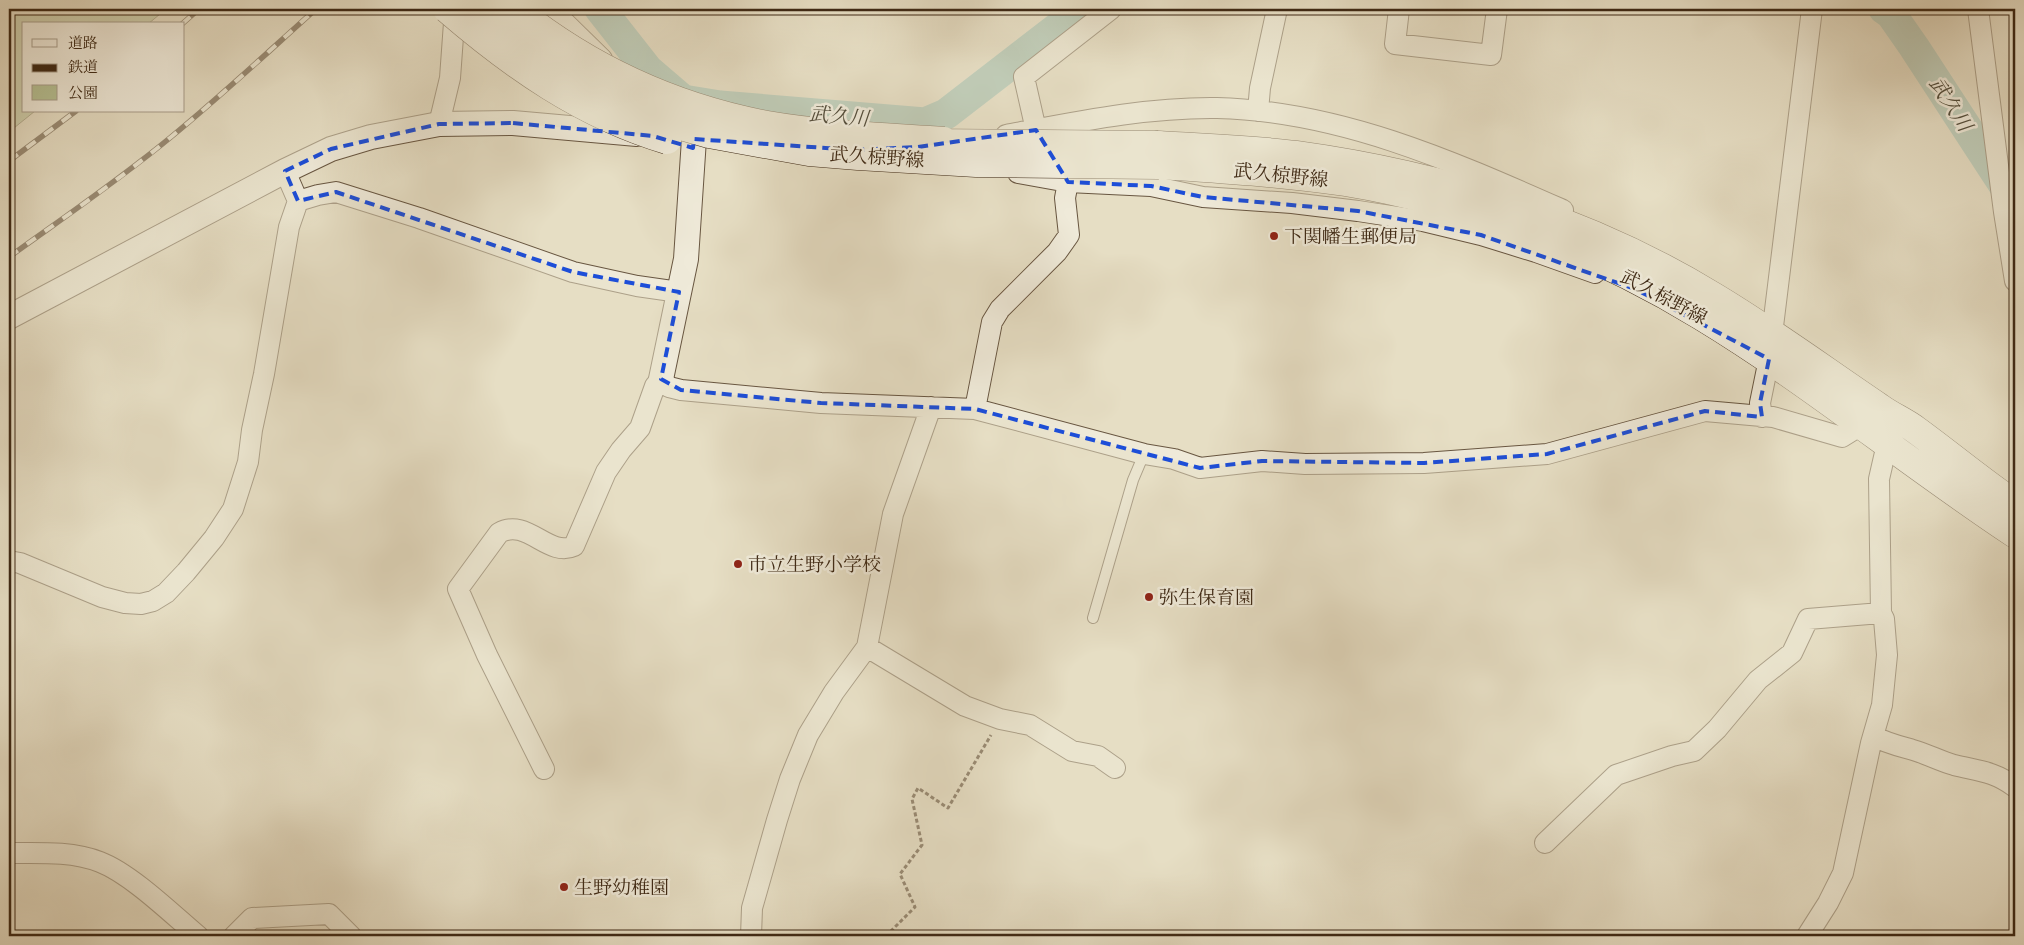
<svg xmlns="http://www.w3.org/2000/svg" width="2024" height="945" font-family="'EB Garamond','Noto Serif JP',serif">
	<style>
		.green { fill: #b6c194; stroke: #7a7554 }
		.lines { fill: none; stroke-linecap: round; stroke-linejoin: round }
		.river { stroke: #97bcb0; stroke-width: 31 }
		.service-casing { stroke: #685641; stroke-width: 12 }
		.minor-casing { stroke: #685641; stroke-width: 22 }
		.tertiary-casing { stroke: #685641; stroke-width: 26 }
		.secondary-casing { stroke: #3e2915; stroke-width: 29 }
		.path { stroke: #3e2915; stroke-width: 3; stroke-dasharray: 4 2.5; stroke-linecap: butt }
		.service { stroke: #efead9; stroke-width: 10 }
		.minor { stroke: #efead9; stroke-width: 20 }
		.tertiary { stroke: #efead9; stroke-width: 24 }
		.secondary { stroke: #efead9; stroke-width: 28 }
		.rail-casing { stroke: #3e2915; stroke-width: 5.5 }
		.rail { stroke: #efead9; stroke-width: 4; stroke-dasharray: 11; stroke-linecap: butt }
		.secondary-bridge-casing { stroke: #3e2915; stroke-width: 29; stroke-linecap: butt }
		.secondary-bridge { stroke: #efead9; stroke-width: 28 }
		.marked { fill: none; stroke: #1d4ed8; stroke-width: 4; stroke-dasharray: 10 6; stroke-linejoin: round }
		.poi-dot { fill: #8f2418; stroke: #efead9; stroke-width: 2 }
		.labels { text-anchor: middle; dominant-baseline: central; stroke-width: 5; stroke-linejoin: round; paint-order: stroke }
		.street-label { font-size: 19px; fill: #3e2915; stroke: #efead9 }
		.poi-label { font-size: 19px; fill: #3e2915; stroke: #efead9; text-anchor: start }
		.water-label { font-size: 20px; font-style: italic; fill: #544e3c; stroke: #efead9 }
	</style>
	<rect width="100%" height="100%" fill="#e6dec4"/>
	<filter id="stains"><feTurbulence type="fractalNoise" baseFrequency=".004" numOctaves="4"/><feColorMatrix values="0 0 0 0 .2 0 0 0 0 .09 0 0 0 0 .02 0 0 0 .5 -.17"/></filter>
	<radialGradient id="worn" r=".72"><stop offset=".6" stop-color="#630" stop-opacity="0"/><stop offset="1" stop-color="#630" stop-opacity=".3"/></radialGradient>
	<path class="green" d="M 9,9 L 166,9 L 148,24 L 24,24 L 24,111 L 35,111 L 9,132 Z"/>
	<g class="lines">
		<path class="river" d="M 600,9 L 648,70 L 683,100 L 720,106 L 925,123 L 946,114 L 1082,9
			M 1884,9 L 1891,14 L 1914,47 L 2015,202"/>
		<defs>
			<path id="service" d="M 1093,618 L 1133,480 L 1144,454"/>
			<path id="minor" d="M 551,9 L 602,59
				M 1399,9 L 1395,44 L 1491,55 L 1497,9
				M 1978,9 L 2004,212 L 2015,281
				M 1258,111 L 1260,88 L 1277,9
				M 439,124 L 450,78 L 455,9
				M 1006,135 C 1076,122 1146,107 1217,108 C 1340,111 1452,161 1563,210
				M 1042,141 L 1036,130 L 1024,77 L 1111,9
				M 1018,173 L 1068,182 L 1151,186 L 1203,197 L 1292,203 L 1358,211 L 1423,221 L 1481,235 L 1536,252 L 1595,273
				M 298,201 L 318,195 L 336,192 L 419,218 L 573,272 L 637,286 L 679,292
				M 975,409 L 992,322 L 1000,309 L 1057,252 L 1069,235 L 1065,198 L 1068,182 L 1062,172
				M 1762,417 L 1760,403 L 1769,359 L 1812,9
				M 9,561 L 20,563 L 102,597 L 125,603 L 141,604 L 153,601 L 166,593 L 186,572 L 214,538 L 233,509 L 248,462 L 252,430 L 264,374 L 289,227 L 298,201 L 285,171
				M 867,647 L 965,706 L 1000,719 L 1030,725 L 1072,751 L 1098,756 L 1115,768
				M 1873,736 C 1886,743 1899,746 1913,750 C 1927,754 1940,761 1954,765 C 1978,771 1994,771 2015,787
				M 544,769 L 487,655 L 458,589 L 499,533 C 527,517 548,558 574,546 L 606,472 L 621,450 L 640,428 L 655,386 L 661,379 L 669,387 L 681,390 L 821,403 L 975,409 L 1144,454 L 1174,459 L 1200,468 L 1262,461 L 1305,464 L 1424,463 L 1547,454 L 1705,411 L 1773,417 L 1842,437 L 1871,419
				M 1545,843 L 1616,775 L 1672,756 L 1694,751 L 1717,729 L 1758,680 L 1792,653 L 1808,619 L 1881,613 L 1879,479 L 1887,444 L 1892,432
				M 9,853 C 39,853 72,851 100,862 C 131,874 172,914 198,936
				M 234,936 L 252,918 L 329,914 L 351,936
				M 751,936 L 752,908 L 777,820 L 790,779 L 808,735 L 834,692 L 867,647 L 893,514 L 931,407
				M 1807,936 L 1828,903 L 1843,873 L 1871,743 L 1882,705 L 1887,655 L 1884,619 L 1881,613"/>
			<path id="tertiary" d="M 9,317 L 285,171 L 331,149 L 371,137 L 439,124 L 513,123 L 637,134
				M 661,379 L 686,259 L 694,139"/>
			<path id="secondary" d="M 1158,145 C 1204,148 1250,149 1296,155 C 1441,175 1587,219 1713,296 C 1770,330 1824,370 1879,407 C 1891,416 1904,421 1916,430 C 1949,454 1981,481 2015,504
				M 1159,165 C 1222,169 1283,173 1345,182 C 1468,202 1595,251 1701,316 C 1810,382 1909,464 2015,534"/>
		</defs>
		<use href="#service" class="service-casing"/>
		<use href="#minor" class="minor-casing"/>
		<use href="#tertiary" class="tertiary-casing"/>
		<use href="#secondary" class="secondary-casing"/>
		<path class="path" d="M 886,936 L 915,907 L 900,874 L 922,845 L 912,799 L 918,788 L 948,808 L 991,735"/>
		<use href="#service" class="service"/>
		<use href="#minor" class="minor"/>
		<use href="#tertiary" class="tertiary"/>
		<use href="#secondary" class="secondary"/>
		<defs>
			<path id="rail" d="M 182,24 L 199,9
				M 9,161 L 76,111
				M 9,257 C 63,218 119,180 171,137 C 221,96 268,52 316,9"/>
		</defs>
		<use href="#rail" class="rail-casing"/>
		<use href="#rail" class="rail"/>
		<defs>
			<path id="secondary-bridge" d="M 447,9 C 513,66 583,115 667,140
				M 515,9 C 590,69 672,107 767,125 C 825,135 885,137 944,141
				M 488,14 L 533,54 L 591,88 L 657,119 L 709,134 L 809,152 L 858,156 L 976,163 L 1159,165
				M 926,143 L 1158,145"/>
		</defs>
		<use href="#secondary-bridge" class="secondary-bridge-casing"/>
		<use href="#secondary-bridge" class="secondary-bridge"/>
	</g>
	<path d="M0 0H2024V945H0ZM 513,123 L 653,136 L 693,148 L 694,139 L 855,150 L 918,147 L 1036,130 L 1068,182 L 1151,186 L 1203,197 L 1358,211 L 1481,235 L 1635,289 L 1769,359 L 1760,403 L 1762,417 L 1705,411 L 1547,454 L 1424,463 L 1262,461 L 1200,468 L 975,409 L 821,403 L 681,390 L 661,379 L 679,292 L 573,272 L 336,192 L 298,201 L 285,171 L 331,149 L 439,124 Z" fill="#e6dec4" fill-opacity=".55" fill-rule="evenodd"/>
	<path class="marked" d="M 513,123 L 653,136 L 693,148 L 694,139 L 855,150 L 918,147 L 1036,130 L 1068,182 L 1151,186 L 1203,197 L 1358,211 L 1481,235 L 1635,289 L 1769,359 L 1760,403 L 1762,417 L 1705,411 L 1547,454 L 1424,463 L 1262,461 L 1200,468 L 975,409 L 821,403 L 681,390 L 661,379 L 679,292 L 573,272 L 336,192 L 298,201 L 285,171 L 331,149 L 439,124 Z"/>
	<g class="poi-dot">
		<circle cx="1274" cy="236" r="5"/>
		<circle cx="738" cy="564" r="5"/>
		<circle cx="1149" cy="597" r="5"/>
		<circle cx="564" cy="887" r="5"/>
	</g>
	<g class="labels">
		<g class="street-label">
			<text transform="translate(877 157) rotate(4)">武久椋野線</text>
			<text transform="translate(1281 175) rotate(6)">武久椋野線</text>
			<text transform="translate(1664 297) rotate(28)">武久椋野線</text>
		</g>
		<g class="poi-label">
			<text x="1284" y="236">下関幡生郵便局</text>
			<text x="748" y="564">市立生野小学校</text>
			<text x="1159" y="597">弥生保育園</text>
			<text x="574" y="887">生野幼稚園</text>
		</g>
		<g class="water-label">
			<text transform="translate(1951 104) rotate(57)">武久川</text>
			<text transform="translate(839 116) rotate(5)">武久川</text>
		</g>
	</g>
	<rect width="2024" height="945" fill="none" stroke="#e6dec4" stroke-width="30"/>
	<rect x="10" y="10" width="2004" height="925" fill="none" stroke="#3e2915" stroke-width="2.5"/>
	<rect x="15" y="15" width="1994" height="915" fill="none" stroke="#3e2915"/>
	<rect x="22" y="22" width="162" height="90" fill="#efead9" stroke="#a89d8b"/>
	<rect x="32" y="39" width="25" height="8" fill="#efead9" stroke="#a89d8b"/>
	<text x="68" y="48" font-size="15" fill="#3e2915">道路</text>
	<rect x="32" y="64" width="25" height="8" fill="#3e2915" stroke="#a89d8b"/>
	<text x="68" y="72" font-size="15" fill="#3e2915">鉄道</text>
	<rect x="32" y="85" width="25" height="15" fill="#b6c194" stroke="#a89d8b"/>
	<text x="68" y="98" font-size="15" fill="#3e2915">公園</text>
	<rect width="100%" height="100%" filter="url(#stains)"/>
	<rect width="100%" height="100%" fill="url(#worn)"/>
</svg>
